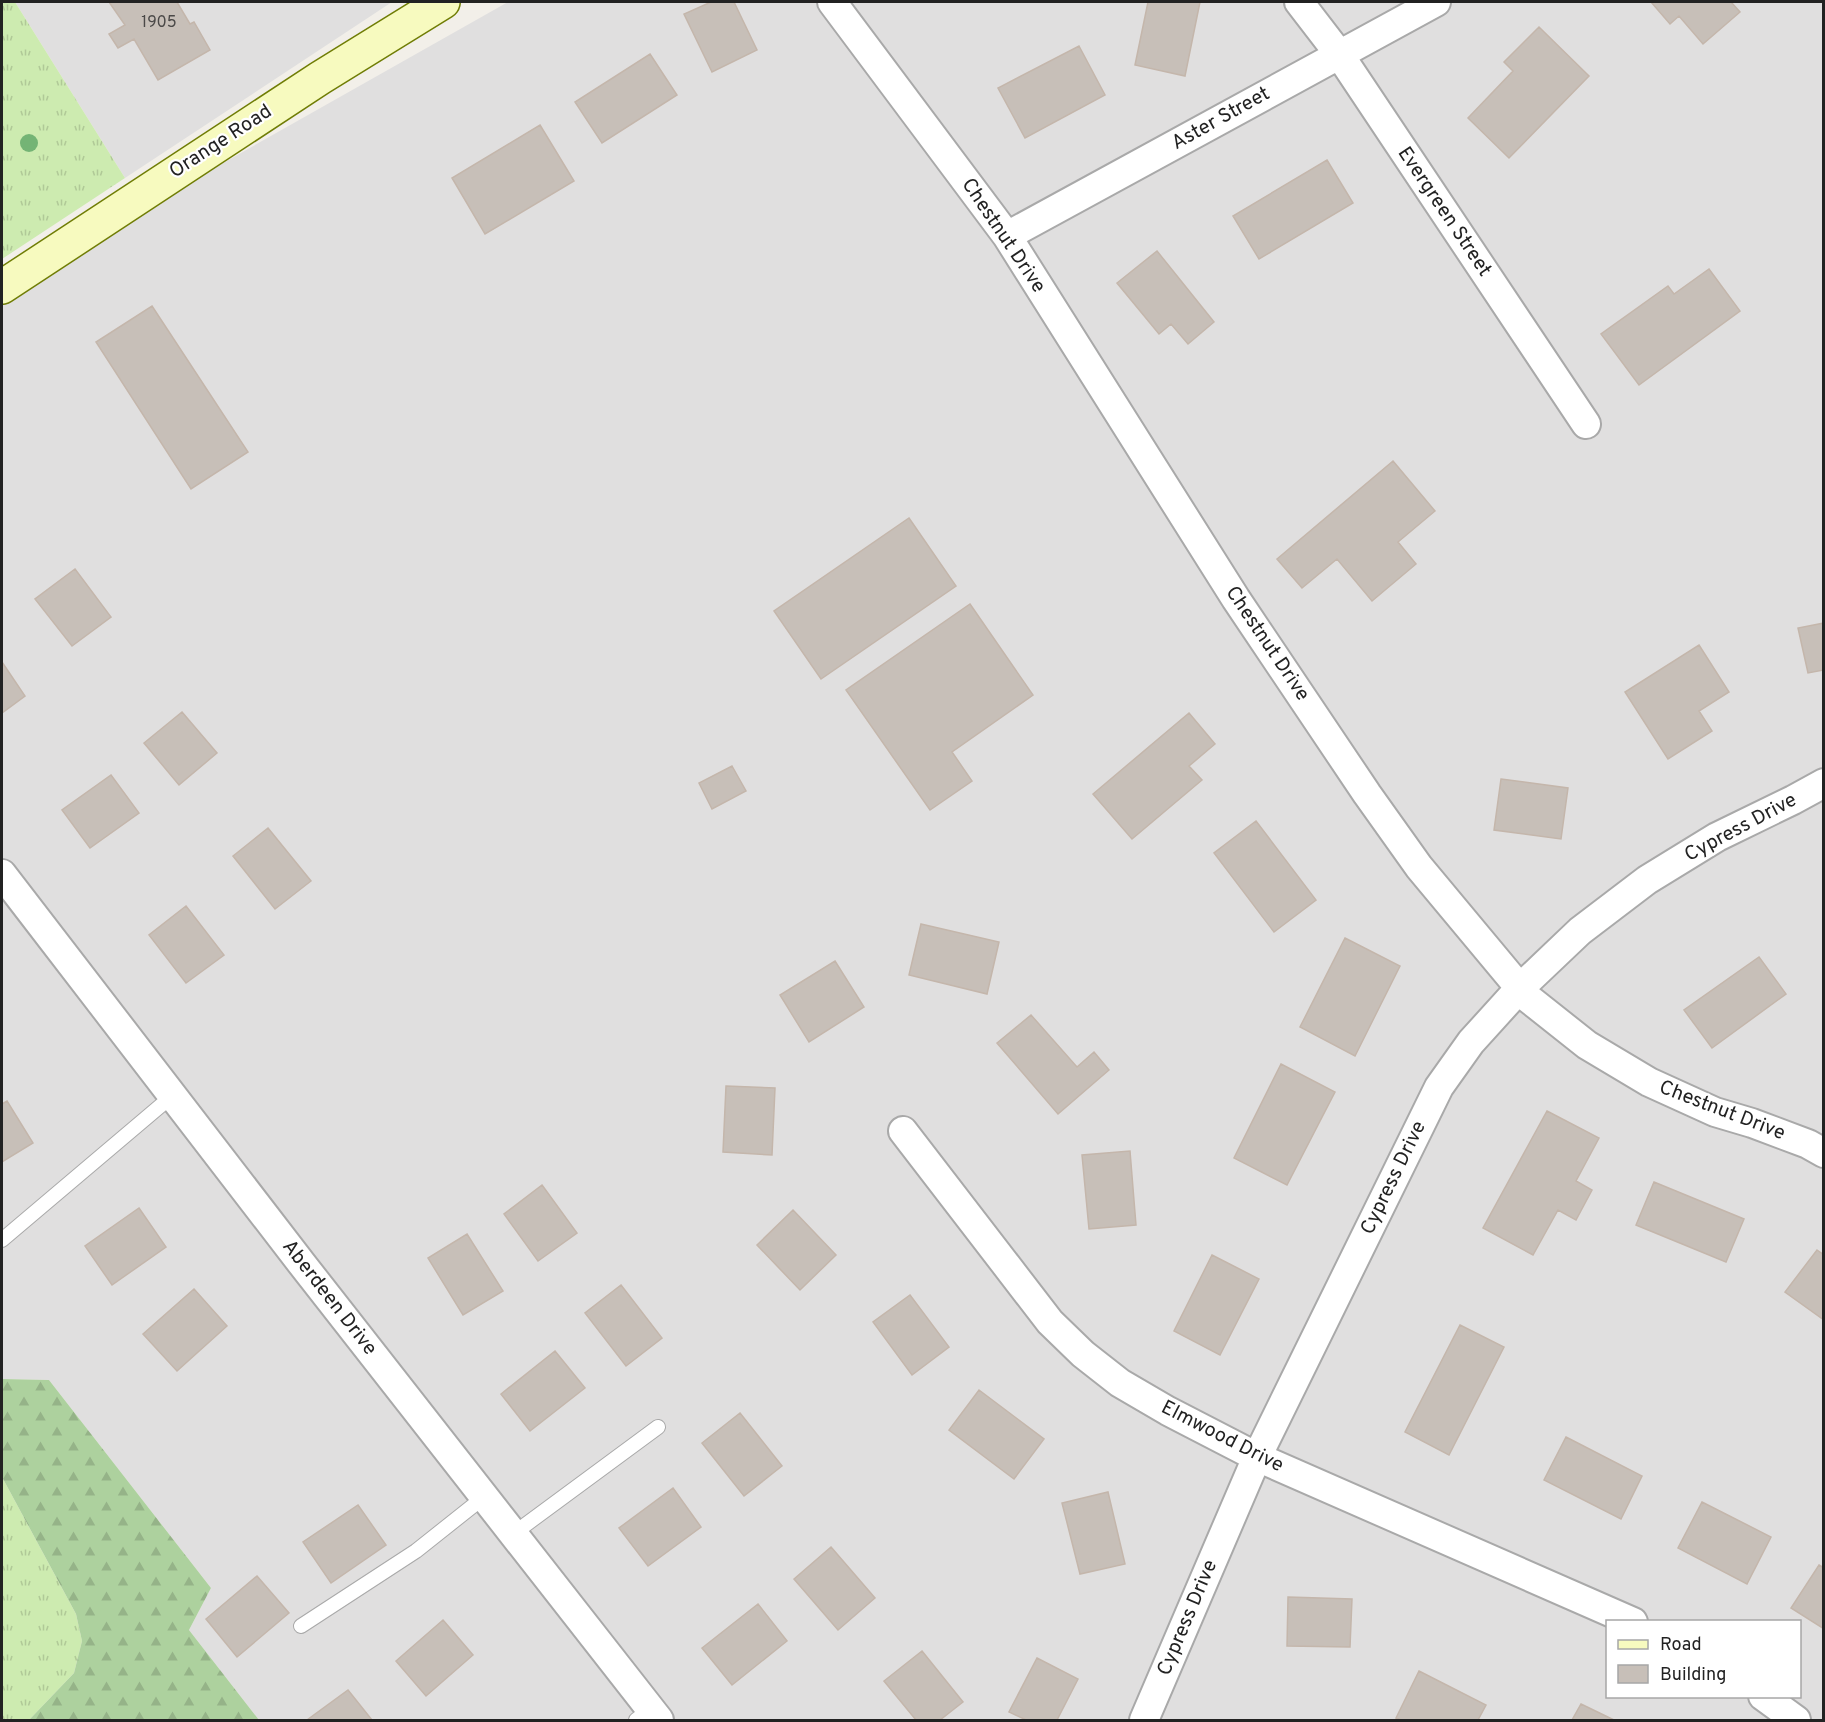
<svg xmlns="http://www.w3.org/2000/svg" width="1825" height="1722" font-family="Overpass,sans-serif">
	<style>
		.residential { fill: #e0dfdf; fill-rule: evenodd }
		.grass { fill: url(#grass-tufts) }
		.forest { fill: url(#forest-firs) }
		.building { fill: #c7bfb8; stroke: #c4b6ab; stroke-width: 1.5 }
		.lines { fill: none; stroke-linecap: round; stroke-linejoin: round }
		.lane-casing { stroke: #a9a9a9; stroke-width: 16 }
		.street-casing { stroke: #a9a9a9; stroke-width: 32 }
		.secondary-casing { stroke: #707d05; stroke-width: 36 }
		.lane { stroke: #fff; stroke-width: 14 }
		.street { stroke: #fff; stroke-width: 28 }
		.secondary { stroke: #f7fabf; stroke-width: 33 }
		.tree { fill: #74b475 }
		.labels { text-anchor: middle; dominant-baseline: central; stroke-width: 4.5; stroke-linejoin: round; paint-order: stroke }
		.number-label { font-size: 16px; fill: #4b4948 }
		.street-label { font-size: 20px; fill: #222; stroke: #fff }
	</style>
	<defs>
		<pattern id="grass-tufts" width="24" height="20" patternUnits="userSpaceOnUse" patternTransform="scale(1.5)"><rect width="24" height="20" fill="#cdebb0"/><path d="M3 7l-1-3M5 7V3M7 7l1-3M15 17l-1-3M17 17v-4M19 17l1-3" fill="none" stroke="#b0c997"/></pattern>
		<pattern id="forest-firs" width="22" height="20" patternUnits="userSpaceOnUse" patternTransform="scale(1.5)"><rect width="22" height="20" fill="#add19e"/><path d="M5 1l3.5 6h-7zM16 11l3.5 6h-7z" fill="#95b388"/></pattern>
	</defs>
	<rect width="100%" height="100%" fill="#f2efe9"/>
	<path class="residential" d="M 15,2 L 392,2 L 125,178 Z
		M 508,2 L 1823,2 L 1823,1720 L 259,1720 L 189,1630 L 211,1588 L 49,1380 L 2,1379 L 2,288 ZM 1608,1622 L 1800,1622 L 1800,1696 L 1608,1696 Z"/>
	<path class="grass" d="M 2,2 L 15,2 L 125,178 L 2,259 Z
		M 2,1477 L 76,1614 L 82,1641 L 74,1673 L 29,1720 L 2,1720 Z"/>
	<path class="forest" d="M 2,1379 L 49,1380 L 211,1588 L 189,1630 L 259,1720 L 29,1720 L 74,1673 L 82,1641 L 76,1614 L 2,1477 Z"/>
	<path class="building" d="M 109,2 L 177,2 L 190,24 L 194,22 L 210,50 L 158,80 L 134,39 L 118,48 L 109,34 L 125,25 Z
		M 711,2 L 734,2 L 757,50 L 712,72 L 684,14 Z
		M 1148,2 L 1200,2 L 1185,76 L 1135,65 Z
		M 1651,2 L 1731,2 L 1740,12 L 1703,44 L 1679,16 L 1670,24 Z
		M 1539,27 L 1589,76 L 1509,158 L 1468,118 L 1513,71 L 1504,62 Z
		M 1079,46 L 1105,95 L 1025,138 L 998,88 Z
		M 650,54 L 677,95 L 602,143 L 575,102 Z
		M 540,125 L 574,181 L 485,234 L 452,178 Z
		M 1327,160 L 1353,203 L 1259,259 L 1233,216 Z
		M 1157,251 L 1214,322 L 1188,344 L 1171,324 L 1159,334 L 1117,283 Z
		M 1709,269 L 1740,311 L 1639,385 L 1601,334 L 1668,286 L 1674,294 Z
		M 152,306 L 248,452 L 191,489 L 96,342 Z
		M 1393,461 L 1435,511 L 1398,542 L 1416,564 L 1372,601 L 1337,559 L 1302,588 L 1277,559 Z
		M 909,518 L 956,586 L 821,679 L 774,611 Z
		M 75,569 L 111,617 L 72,646 L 35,599 Z
		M 970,604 L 1033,695 L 952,752 L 972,781 L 930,810 L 846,690 Z
		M 1824,623 L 1824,670 L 1808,673 L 1798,628 Z
		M 1699,645 L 1729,692 L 1699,711 L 1712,731 L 1668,759 L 1625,692 Z
		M 2,662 L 25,696 L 2,713 Z
		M 182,712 L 217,753 L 179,785 L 144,743 Z
		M 1189,713 L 1215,744 L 1189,766 L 1202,780 L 1132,839 L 1093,794 Z
		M 732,766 L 746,791 L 712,809 L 699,783 Z
		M 111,775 L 139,813 L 90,848 L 62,810 Z
		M 1501,779 L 1568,788 L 1561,839 L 1494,830 Z
		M 1256,821 L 1316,900 L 1274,932 L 1214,853 Z
		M 268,828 L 311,881 L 275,909 L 233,856 Z
		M 186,906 L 224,955 L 186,983 L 149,935 Z
		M 921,924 L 999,942 L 987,994 L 909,975 Z
		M 1345,938 L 1400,966 L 1355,1056 L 1300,1027 Z
		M 1759,957 L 1786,994 L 1712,1048 L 1684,1010 Z
		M 835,961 L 864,1007 L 809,1042 L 780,995 Z
		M 1031,1015 L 1077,1067 L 1094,1052 L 1109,1070 L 1058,1114 L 997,1043 Z
		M 1281,1064 L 1335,1092 L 1287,1185 L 1234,1158 Z
		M 726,1086 L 775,1088 L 772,1155 L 723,1152 Z
		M 7,1101 L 33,1143 L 2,1162 L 2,1104 Z
		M 1547,1111 L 1599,1138 L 1576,1181 L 1592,1190 L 1576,1220 L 1558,1210 L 1533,1255 L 1483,1228 Z
		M 1130,1151 L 1136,1225 L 1089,1229 L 1082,1155 Z
		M 1654,1182 L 1744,1219 L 1726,1262 L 1636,1225 Z
		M 542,1185 L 577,1233 L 538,1261 L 504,1214 Z
		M 139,1208 L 166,1247 L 112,1285 L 85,1246 Z
		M 793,1210 L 836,1255 L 800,1290 L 757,1245 Z
		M 467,1234 L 503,1291 L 463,1315 L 428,1258 Z
		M 1817,1250 L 1824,1255 L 1824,1320 L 1785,1292 Z
		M 1212,1255 L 1259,1279 L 1220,1355 L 1174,1331 Z
		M 621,1285 L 662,1338 L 626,1366 L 585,1313 Z
		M 194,1289 L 227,1326 L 177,1371 L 143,1334 Z
		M 910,1295 L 949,1347 L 912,1375 L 873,1322 Z
		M 1460,1325 L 1504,1347 L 1449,1455 L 1405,1432 Z
		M 555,1351 L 585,1388 L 530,1431 L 501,1394 Z
		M 979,1390 L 1044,1439 L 1014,1479 L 949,1430 Z
		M 740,1413 L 782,1466 L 744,1496 L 702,1443 Z
		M 1566,1437 L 1642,1476 L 1621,1519 L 1544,1480 Z
		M 673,1488 L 701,1527 L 648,1566 L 619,1528 Z
		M 1108,1492 L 1125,1564 L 1080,1574 L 1062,1503 Z
		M 1702,1502 L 1771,1537 L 1747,1584 L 1678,1548 Z
		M 358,1505 L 386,1545 L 331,1583 L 303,1542 Z
		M 831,1547 L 875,1598 L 838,1630 L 794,1579 Z
		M 1819,1565 L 1824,1568 L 1824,1629 L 1791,1608 Z
		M 257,1576 L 289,1613 L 237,1657 L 206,1619 Z
		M 1288,1597 L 1352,1599 L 1350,1647 L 1287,1646 Z
		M 758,1604 L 787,1641 L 732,1685 L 702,1648 Z
		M 443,1620 L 473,1655 L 426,1696 L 396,1661 Z
		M 922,1651 L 963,1702 L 940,1720 L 916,1720 L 884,1681 Z
		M 1037,1658 L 1078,1679 L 1057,1720 L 1026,1720 L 1009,1712 Z
		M 1419,1671 L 1486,1705 L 1478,1720 L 1401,1720 L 1396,1718 Z
		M 348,1690 L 372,1720 L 307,1720 Z
		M 1581,1704 L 1614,1720 L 1572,1720 Z"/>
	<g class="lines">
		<defs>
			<path id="lane" d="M 2,1240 L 172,1096
				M 513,1534 L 658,1427
				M 301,1626 L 416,1551 L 484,1497
				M 636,1720 L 651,1709"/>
			<path id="street" d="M 832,2 L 1007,236 L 1236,599 L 1367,794 L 1419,867 L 1529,999 L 1587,1045 L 1649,1082 L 1715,1112 L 1752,1123 L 1808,1144 L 1824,1153
				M 1299,2 L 1339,54 L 1586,424
				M 1007,236 L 1436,2
				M 2,874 L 302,1264 L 659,1720
				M 903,1131 L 1050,1322 L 1083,1354 L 1120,1383 L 1168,1411 L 1257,1457 L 1633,1622
				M 1763,1696 L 1796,1720
				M 1144,1720 L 1257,1457 L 1439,1087 L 1471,1042 L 1520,988 L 1580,931 L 1647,880 L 1717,837 L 1793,800 L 1824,783"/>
			<path id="secondary" d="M 2,287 L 320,78 L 443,2"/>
		</defs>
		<use href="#lane" class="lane-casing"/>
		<use href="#street" class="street-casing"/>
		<use href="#secondary" class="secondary-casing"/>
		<use href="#lane" class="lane"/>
		<use href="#street" class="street"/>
		<use href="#secondary" class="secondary"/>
	</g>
	<circle class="tree" cx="29" cy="143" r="9"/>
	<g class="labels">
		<g class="number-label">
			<text x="159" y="23">1905</text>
		</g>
		<g class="street-label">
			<text transform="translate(1221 119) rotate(-29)">Aster Street</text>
			<text transform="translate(221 142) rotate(-33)">Orange Road</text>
			<text transform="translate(1444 212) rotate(56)">Evergreen Street</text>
			<text transform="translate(1003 236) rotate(56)">Chestnut Drive</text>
			<text transform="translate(1267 644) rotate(56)">Chestnut Drive</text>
			<text transform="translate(1741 828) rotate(-28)">Cypress Drive</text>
			<text transform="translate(1722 1111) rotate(21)">Chestnut Drive</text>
			<text transform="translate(1394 1178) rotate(-64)">Cypress Drive</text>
			<text transform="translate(329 1298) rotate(52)">Aberdeen Drive</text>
			<text transform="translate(1222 1437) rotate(27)">Elmwood Drive</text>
			<text transform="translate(1188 1618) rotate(-67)">Cypress Drive</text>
		</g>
	</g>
	<rect width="1825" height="1722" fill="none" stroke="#222222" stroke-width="6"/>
	<rect x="1606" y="1620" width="195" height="78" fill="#ffffff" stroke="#a7a7a7" stroke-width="1.5"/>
	<rect x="1618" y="1640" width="30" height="9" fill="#f7fabf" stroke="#a7a7a7" stroke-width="1.5"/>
	<text x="1660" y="1650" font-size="18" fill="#222222">Road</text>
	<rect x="1618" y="1665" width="30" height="18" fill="#c7bfb8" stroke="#a7a7a7" stroke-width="1.5"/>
	<text x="1660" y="1680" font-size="18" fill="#222222">Building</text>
</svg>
